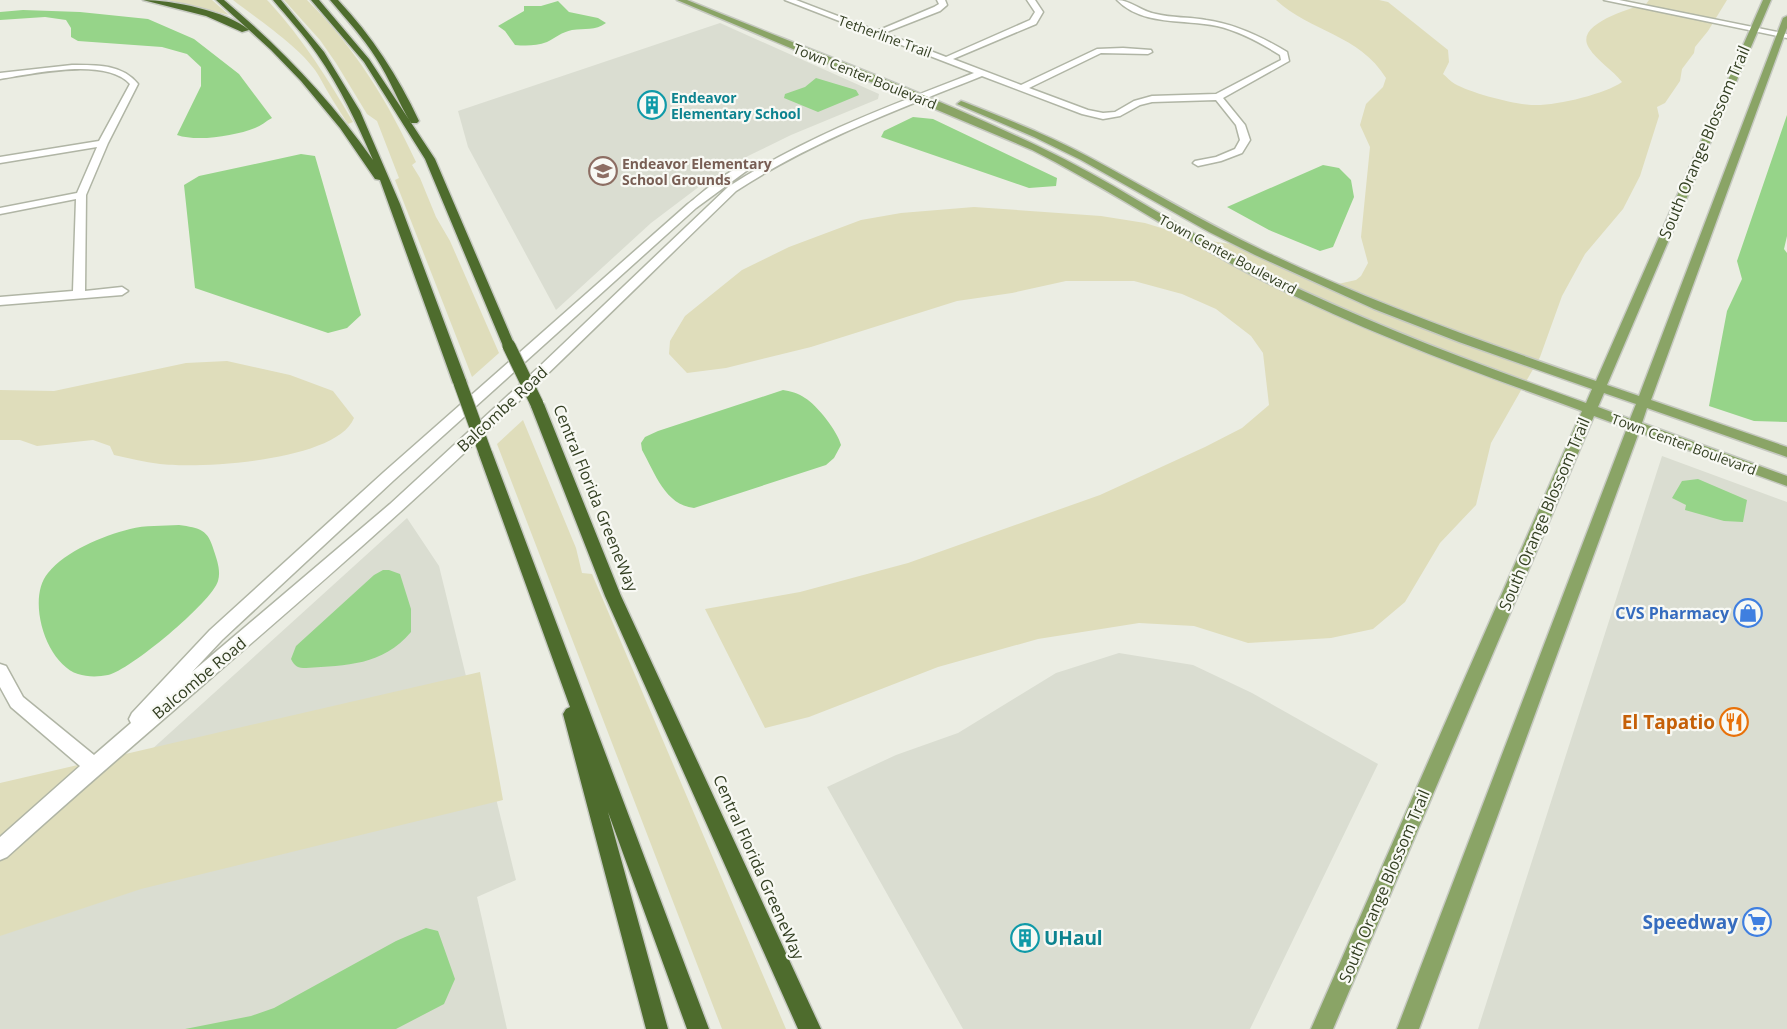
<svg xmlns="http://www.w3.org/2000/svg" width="1787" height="1029" font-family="'Open Sans',sans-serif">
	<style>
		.built { fill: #daddd1 }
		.green { fill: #dfddbb }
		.water { fill: #96d489 }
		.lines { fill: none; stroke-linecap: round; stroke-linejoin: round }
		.minor-casing { stroke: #b0b5a5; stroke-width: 3 }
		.major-casing { stroke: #c6c9c1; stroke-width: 3 }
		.highway-casing { stroke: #c6c9c1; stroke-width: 3 }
		.minor { fill: #fff; fill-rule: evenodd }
		.major { fill: #8aa466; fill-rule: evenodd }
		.highway { fill: #4e6c2d; fill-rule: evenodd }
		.highway-bridge-casing { stroke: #c6c9c1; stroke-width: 15; stroke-linecap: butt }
		.highway-bridge { stroke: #4e6c2d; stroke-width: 13 }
		.labels { text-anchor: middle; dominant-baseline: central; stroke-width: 4.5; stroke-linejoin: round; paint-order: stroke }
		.far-street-label { font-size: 14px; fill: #333f22; stroke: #f8f9f4 }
		.far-culture-label { font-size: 14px; font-weight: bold; fill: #0d838f; stroke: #f8f9f4; text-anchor: start }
		.far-education-label { font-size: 14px; font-weight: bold; fill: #785e54; stroke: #f8f9f4; text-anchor: start }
		.street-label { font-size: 16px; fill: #333f22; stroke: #f8f9f4 }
		.shop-label { font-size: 16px; font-weight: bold; fill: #366cbe; stroke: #f8f9f4; text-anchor: end }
		.near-food-label { font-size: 19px; font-weight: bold; fill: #c56008; stroke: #f8f9f4; text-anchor: end }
		.near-shop-label { font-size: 19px; font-weight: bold; fill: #366cbe; stroke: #f8f9f4; text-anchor: end }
		.near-culture-label { font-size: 19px; font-weight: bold; fill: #0d838f; stroke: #f8f9f4; text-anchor: start }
	</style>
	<rect width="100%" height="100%" fill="#ebede3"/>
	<path class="built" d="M 720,23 L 879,94 L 878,99 L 791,135 L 748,156 L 700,186 L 651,223 L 556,310 L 468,147 L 458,111 Z
		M 1662,456 L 1787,502 L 1787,1029 L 1478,1029 Z
		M 407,518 L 439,566 L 516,880 L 477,897 L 507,1029 L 0,1029 L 0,887 Z
		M 1119,653 L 1193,665 L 1252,693 L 1378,764 L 1250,1029 L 963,1029 L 827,787 L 896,755 L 958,733 L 1056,673 Z"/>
	<path class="green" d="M 168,0 L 212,0 L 229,15 Z
		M 233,0 L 267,0 L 269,2 C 303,39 328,79 353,122 L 348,124 C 338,109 328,93 320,78 C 306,51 257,19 233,0 Z
		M 284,0 L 307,0 C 356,49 387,100 416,162 L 412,165 L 420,178 L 436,217 L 450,241 L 499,353 L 472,377 L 395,180 L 399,178 L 377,121 L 367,114 L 336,63 L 320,40 Z
		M 1276,0 L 1379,0 L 1388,2 L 1448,50 L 1449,62 L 1443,74 C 1447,77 1451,82 1455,84 C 1471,93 1516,105 1533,105 C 1556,106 1605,94 1622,82 C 1613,70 1597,61 1589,48 C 1573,24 1632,8 1646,4 L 1649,0 L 1727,0 L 1708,31 L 1695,47 L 1694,53 L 1682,69 L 1680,81 L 1665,103 L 1657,107 L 1659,116 L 1640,176 L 1623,209 L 1585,254 L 1562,296 L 1540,357 L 1491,443 L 1476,505 L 1440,543 L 1405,602 L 1373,629 L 1331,638 L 1248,643 L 1194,626 L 1139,623 L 1038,639 L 938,667 L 809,717 L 765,728 L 705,609 L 800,592 L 908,563 L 1100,495 L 1205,447 L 1242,428 L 1269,405 L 1263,353 L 1251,336 L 1216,309 L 1182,294 L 1134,281 L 1066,281 L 1012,293 L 957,301 L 811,347 L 726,368 L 687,373 L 669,354 L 670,341 L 685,316 L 742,270 L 789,247 L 861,220 L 901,213 L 974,207 L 1101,216 L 1145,223 L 1197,239 L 1231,244 L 1318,279 L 1338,284 L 1356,280 L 1361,276 L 1368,263 L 1361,237 L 1370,147 L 1360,125 L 1366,104 L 1383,87 L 1386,78 C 1360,35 1309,31 1276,0 Z
		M 227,361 L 290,375 L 333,391 L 354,418 C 337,461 200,469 160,464 C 144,462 129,458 114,455 L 110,446 L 93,440 L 37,446 L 20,440 L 0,440 L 0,390 L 54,391 L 186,363 Z
		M 523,420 L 576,548 L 582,573 L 592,574 L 786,1029 L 722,1029 L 497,444 Z
		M 480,672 L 503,800 L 141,889 L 0,936 L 0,783 Z"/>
	<path class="water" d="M 558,1 L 569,12 L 598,18 L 606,23 C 595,31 585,28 572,30 C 562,32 555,38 547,42 C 536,46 526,46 515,45 L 505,31 L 498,26 L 524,11 L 524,6 L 541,6 Z
		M 23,10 L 80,12 L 148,19 L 194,39 L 239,74 L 272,118 C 266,121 261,126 255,128 C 235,136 197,142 177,135 L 201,86 L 201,67 L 187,54 L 162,47 L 78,41 L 71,37 L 71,28 L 66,20 L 45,17 L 0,20 L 0,12 Z
		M 816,78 L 856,90 L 859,95 L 818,112 L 784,98 L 785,94 L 805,87 Z
		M 1787,115 L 1787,236 L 1784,249 L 1787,253 L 1787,422 L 1754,421 L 1709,406 L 1727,311 L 1742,279 L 1737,261 Z
		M 913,117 L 933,119 L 1057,178 L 1056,186 L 1029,188 L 881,137 L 884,131 Z
		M 301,154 L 315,156 L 361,315 L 347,328 L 328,333 L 195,288 L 184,185 L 199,176 Z
		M 1323,165 L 1339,168 L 1351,180 L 1354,197 L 1333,247 L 1320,251 L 1269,230 L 1227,207 Z
		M 783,390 C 790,391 798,393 805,398 C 817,405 838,432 841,445 L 834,458 L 826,465 L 694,508 C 665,505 655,473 642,450 L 641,443 L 645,437 L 658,431 Z
		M 1698,479 L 1747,500 L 1743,522 L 1724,521 L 1685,510 L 1686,505 L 1672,498 L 1682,481 Z
		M 179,525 C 200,528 208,529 214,551 C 217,560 221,571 218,581 C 212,602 129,671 108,675 C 98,677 87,677 78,674 C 46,664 26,599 48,573 C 66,551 102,536 130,529 C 145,525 163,526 179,525 Z
		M 383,570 L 389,570 L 400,574 L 411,609 L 411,632 C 382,666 347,665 306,668 C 298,668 295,667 291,659 L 296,646 L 374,575 Z
		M 426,928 L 438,931 L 455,979 L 444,1004 L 396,1029 L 185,1029 L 251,1016 L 274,1008 L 396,941 Z"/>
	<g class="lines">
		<defs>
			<path id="minor" d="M 785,0 L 796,0 L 877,31 L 934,7 L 939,4 L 937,0 L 945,0 L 947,5 L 940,11 L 884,33 L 946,57 L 1030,20 L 1035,12 L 1027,0 L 1035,0 L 1043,12 L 1036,24 L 953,59 L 1021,85 L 1097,49 L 1123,48 L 1151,50 L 1152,52 L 1148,54 L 1101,53 L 1029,88 L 1088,110 L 1103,113 L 1115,112 L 1134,101 L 1152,96 L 1216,94 L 1281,60 L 1280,55 C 1261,43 1239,31 1217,26 C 1184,19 1142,26 1117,0 C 1131,0 1142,12 1156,14 C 1172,18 1189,17 1206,20 C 1235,24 1262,37 1287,52 L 1289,61 L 1223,98 L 1245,125 L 1250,140 L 1242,153 L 1221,161 L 1198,166 L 1193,163 L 1195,161 L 1216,157 L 1235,149 L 1240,140 L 1236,125 L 1216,100 L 1152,102 L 1140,105 L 1120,116 L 1103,119 L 1082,114 L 982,76 C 897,110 812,141 736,191 C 624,299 514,409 399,513 C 270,630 136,740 7,857 L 0,860 L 0,837 L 80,766 L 11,707 L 0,687 L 0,664 L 6,666 L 23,697 L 94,755 L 131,723 L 129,719 L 132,713 L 210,630 L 384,472 L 688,204 C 700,195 733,164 747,167 L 749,169 L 696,208 L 394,480 L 222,640 L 192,672 L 390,504 L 540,366 L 728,187 C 805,137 889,106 974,73 Z
				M 1604,0 L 1619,0 L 1787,34 L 1787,38 Z
				M 72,65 C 96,65 122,64 138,84 L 108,143 L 86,195 L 85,291 L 122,287 L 128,291 L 122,295 L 0,305 L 0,297 L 73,291 L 76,199 L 0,214 L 0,208 L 77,193 L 97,147 L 0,163 L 0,157 L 99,141 L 130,84 C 105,57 33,74 0,79 L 0,73 Z"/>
			<path id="major" d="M 677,0 L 687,0 C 805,48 925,92 1040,147 C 1114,182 1182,230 1256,268 C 1362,321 1474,363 1586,403 L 1592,389 L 1459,342 L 1374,309 L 1255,255 L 1209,232 L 1081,160 L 1034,137 L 957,104 L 961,101 L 964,102 C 1006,119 1049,135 1089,157 C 1147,188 1203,222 1262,250 C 1370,302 1483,342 1596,381 L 1763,0 L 1771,0 L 1607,385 L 1639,396 L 1783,18 L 1787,16 L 1787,28 L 1651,400 L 1787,447 L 1787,457 L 1647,408 L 1642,423 L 1787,476 L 1787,486 L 1639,432 L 1419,1029 L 1397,1029 L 1627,428 L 1594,416 L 1333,1029 L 1311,1029 L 1582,411 C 1469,370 1354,328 1246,272 C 1174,233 1105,187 1032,150 ZM 1604,393 L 1636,404 L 1630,419 L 1598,407 Z"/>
			<path id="highway" d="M 143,0 C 172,0 227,11 249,30 L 242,32 L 206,16 Z
				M 216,0 L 224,0 C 281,48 330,99 373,160 C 357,123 340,87 317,54 C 304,35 288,18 273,0 L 281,0 L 324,52 L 360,111 L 400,204 L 467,383 L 465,386 L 460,387 L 453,383 L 380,180 L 375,179 L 340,128 L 301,81 L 271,50 Z
				M 311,0 L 319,0 L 369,59 L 435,159 L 515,346 L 513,349 L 505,349 L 503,346 L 425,159 L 364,62 Z
				M 330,0 L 338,0 C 372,36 398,76 419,121 L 417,123 L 411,123 C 398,102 390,79 376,58 C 363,37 346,19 330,0 Z
				M 537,400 L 544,404 L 621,596 L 821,1029 L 798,1029 L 605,596 L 530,404 Z
				M 485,447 L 490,449 L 492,452 L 709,1029 L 687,1029 L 608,812 L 668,1029 L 646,1029 L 563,714 L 566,709 L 570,707 L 478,452 L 480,449 Z"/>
		</defs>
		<use href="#minor" class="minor-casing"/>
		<use href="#major" class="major-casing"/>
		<use href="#highway" class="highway-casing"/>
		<use href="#minor" class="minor"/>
		<use href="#major" class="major"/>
		<use href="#highway" class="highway"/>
		<defs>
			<path id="highway-bridge" d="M 509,346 L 537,404
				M 460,383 L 485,452"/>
		</defs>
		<use href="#highway-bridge" class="highway-bridge-casing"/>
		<use href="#highway-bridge" class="highway-bridge"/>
	</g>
	<defs>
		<symbol id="building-ring" viewBox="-11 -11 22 22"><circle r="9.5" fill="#f8f9f4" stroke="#0f9aa8" stroke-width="1.5"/><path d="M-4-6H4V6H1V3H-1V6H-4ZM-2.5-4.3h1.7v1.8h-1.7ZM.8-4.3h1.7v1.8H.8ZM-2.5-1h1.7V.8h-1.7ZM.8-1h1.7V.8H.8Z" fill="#0f9aa8"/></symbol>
		<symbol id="school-ring" viewBox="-11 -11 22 22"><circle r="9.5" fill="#f8f9f4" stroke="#8d6e63" stroke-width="1.5"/><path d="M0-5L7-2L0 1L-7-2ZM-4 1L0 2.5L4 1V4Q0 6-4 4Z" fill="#8d6e63"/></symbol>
		<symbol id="shop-ring" viewBox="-11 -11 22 22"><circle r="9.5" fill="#f8f9f4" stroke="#3f7fe0" stroke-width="1.5"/><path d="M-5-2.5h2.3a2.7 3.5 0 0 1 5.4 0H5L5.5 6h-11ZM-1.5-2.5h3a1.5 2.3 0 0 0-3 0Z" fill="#3f7fe0"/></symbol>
		<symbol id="restaurant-ring" viewBox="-11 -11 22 22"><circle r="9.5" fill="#f8f9f4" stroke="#e8710a" stroke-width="1.5"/><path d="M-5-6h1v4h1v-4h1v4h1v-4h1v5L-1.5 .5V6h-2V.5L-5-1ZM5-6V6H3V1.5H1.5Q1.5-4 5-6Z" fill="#e8710a"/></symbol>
		<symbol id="supermarket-ring" viewBox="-11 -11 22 22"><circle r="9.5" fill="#f8f9f4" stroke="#3f7fe0" stroke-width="1.5"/><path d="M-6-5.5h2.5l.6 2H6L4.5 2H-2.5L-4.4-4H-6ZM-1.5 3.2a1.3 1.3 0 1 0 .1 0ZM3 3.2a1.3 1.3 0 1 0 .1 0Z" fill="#3f7fe0"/></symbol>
	</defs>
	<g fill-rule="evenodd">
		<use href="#building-ring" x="636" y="89" width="32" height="32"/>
		<use href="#school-ring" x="587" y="155" width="32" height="32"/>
		<use href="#shop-ring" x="1732" y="597" width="32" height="32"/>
		<use href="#restaurant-ring" x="1718" y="706" width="32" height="32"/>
		<use href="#supermarket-ring" x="1741" y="906" width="32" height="32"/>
		<use href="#building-ring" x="1009" y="922" width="32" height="32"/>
	</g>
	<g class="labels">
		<g class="far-street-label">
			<text transform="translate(885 36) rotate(20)">Tetherline Trail</text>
			<text transform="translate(865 76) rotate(22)">Town Center Boulevard</text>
			<text transform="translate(1228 254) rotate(28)">Town Center Boulevard</text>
			<text transform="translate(1684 444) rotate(20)">Town Center Boulevard</text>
		</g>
		<g class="far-culture-label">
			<text x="671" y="97">Endeavor<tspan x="671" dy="16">Elementary School</tspan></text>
		</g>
		<g class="far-education-label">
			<text x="622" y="163">Endeavor Elementary<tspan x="622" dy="16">School Grounds</tspan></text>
		</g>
		<g class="street-label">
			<text transform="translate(1704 142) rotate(-67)">South Orange Blossom Trail</text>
			<text transform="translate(502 409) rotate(-43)">Balcombe Road</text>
			<text transform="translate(596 498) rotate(68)">Central Florida GreeneWay</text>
			<text transform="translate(1544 514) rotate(-67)">South Orange Blossom Trail</text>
			<text transform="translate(199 678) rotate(-40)">Balcombe Road</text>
			<text transform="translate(759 867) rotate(66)">Central Florida GreeneWay</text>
			<text transform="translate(1384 886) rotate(-67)">South Orange Blossom Trail</text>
		</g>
		<g class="shop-label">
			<text x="1729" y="613">CVS Pharmacy</text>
		</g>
		<g class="near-food-label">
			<text x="1715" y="722">El Tapatio</text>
		</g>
		<g class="near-shop-label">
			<text x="1738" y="922">Speedway</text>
		</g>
		<g class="near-culture-label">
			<text x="1044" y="938">UHaul</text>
		</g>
	</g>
</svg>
